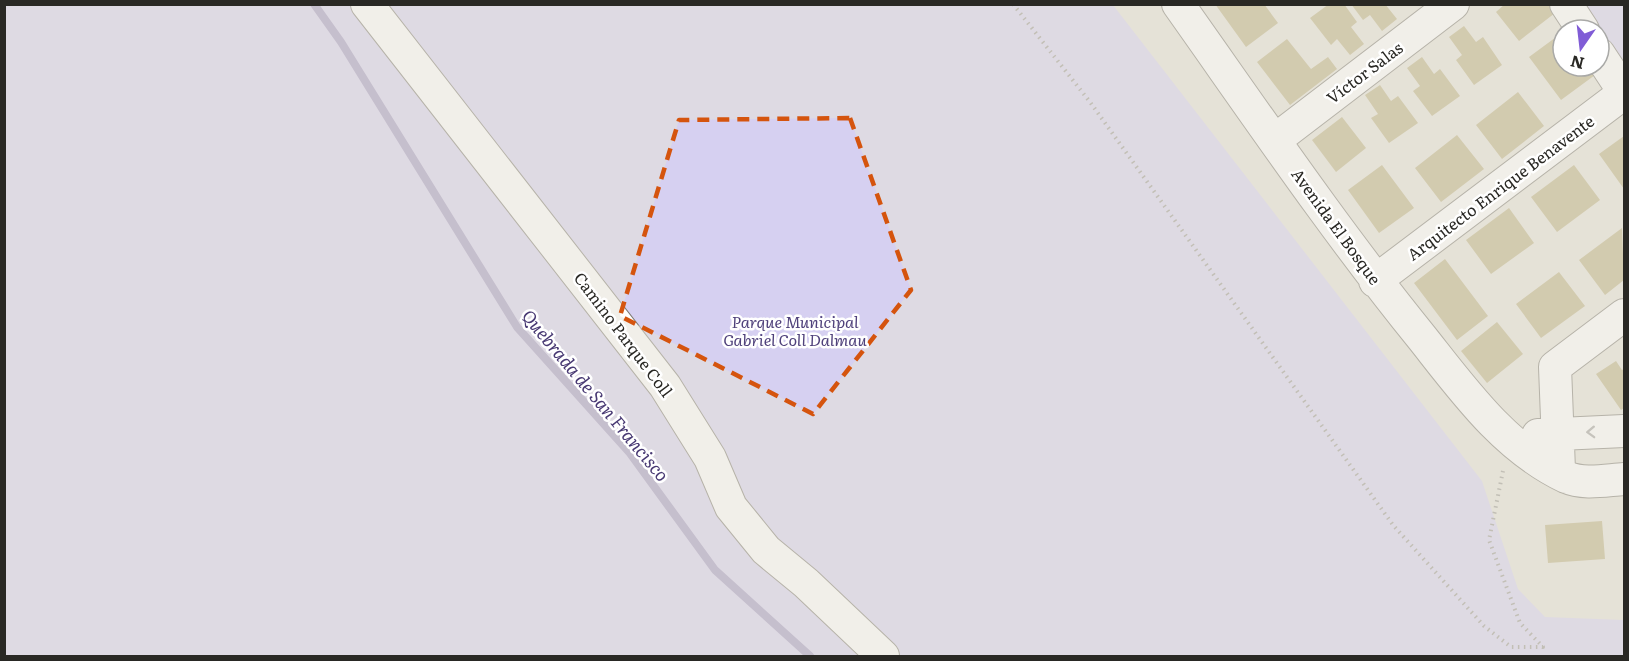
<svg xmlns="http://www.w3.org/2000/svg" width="1629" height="661" font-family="Literata,serif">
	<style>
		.green { fill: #d6d0f1 }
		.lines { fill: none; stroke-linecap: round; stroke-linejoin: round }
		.stream { stroke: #9d94c1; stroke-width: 8 }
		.building { fill: #bbaf7f }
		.minor-casing { stroke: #7d7a71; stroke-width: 34 }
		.path { stroke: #98968e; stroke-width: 4; stroke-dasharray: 1.5 4.5; stroke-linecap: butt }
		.minor { stroke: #fff; stroke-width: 32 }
		.oneway { stroke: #9f9e9c }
		.marked { fill: none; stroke: #d5540e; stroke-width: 4.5; stroke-dasharray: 12 8; stroke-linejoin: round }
		.labels { text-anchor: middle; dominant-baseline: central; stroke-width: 5; stroke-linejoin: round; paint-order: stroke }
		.street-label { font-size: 16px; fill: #292824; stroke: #fff }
		.park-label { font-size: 16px; font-style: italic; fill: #4f417b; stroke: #fff }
		.water-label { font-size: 18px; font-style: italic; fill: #483973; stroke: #fff }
	</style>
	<rect width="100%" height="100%" fill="#e5e2d7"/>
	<path class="green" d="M 4,5 L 1113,5 L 1482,481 L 1518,589 L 1545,617 L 1624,620 L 1624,656 L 5,656 Z
		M 1579,5 L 1624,5 L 1624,70 Z"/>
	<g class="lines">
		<path class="stream" d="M 314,4 L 341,42 L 517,327 L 629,452 L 715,570 L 810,656"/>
	</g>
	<path class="building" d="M 1215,4 L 1264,4 L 1278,23 L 1246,47 Z
		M 1329,4 L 1344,4 L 1357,22 L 1351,27 L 1364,44 L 1350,55 L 1337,39 L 1331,45 L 1310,18 Z
		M 1351,4 L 1385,4 L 1397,19 L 1382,31 L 1370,15 L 1363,20 Z
		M 1505,4 L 1549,4 L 1555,13 L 1519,41 L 1496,12 Z
		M 1464,26 L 1476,42 L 1483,37 L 1502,65 L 1474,85 L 1456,60 L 1462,55 L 1449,37 Z
		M 1563,32 L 1563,66 L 1589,66 L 1595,75 L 1561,100 L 1529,57 Z
		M 1287,39 L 1311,69 L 1328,57 L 1337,69 L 1290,105 L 1257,62 Z
		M 1422,57 L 1434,74 L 1440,69 L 1460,96 L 1432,116 L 1413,91 L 1420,86 L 1407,68 Z
		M 1380,85 L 1391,101 L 1398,96 L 1418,123 L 1389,143 L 1371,118 L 1378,114 L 1365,95 Z
		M 1518,92 L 1544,126 L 1502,159 L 1476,125 Z
		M 1342,117 L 1366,148 L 1336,172 L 1312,140 Z
		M 1457,135 L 1484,169 L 1441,202 L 1415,168 Z
		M 1624,136 L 1624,189 L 1599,154 Z
		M 1382,165 L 1414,208 L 1379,233 L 1348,190 Z
		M 1574,165 L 1600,200 L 1557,232 L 1531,197 Z
		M 1509,208 L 1534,243 L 1491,274 L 1466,240 Z
		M 1622,228 L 1624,280 L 1605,295 L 1579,260 Z
		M 1445,259 L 1488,316 L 1457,340 L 1414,283 Z
		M 1559,272 L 1585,306 L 1541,338 L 1516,304 Z
		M 1497,322 L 1523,354 L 1487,383 L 1461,351 Z
		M 1616,361 L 1622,370 L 1624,369 L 1624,408 L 1621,410 L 1596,374 Z
		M 1602,521 L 1605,559 L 1548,563 L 1545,525 Z"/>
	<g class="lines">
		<defs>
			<path id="minor" d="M 367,4 L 665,386 L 710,458 L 731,507 L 766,550 L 806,583 L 883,656
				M 1178,4 C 1258,117 1336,232 1423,339 C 1464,391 1505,448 1566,477 C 1584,485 1606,480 1624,479
				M 1566,4 L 1583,30
				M 1599,54 L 1624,92
				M 1275,140 L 1453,4
				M 1375,281 L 1624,93
				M 1538,435 L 1624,431
				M 1566,477 L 1559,470 L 1555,367 L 1624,315"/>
		</defs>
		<use href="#minor" class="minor-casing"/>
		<path class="path" d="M 1013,4 L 1090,102 L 1393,525 L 1484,626 L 1511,647 L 1543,647 L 1520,623 L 1489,540 L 1503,471"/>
		<use href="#minor" class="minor"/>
	</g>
	<defs><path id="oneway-chevron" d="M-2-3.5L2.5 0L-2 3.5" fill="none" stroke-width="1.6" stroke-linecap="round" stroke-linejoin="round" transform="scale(1.5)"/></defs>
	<use class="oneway" href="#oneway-chevron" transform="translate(1591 432) rotate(178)"/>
	<path d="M0 0H1629V661H0ZM 850,118 L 911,290 L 813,414 L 620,316 L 679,120 Z" fill="#e5e2d7" fill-opacity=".55" fill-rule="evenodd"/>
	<path class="marked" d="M 850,118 L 911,290 L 813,414 L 620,316 L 679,120 Z"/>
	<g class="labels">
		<g class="street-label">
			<text transform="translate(1364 72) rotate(-37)">Víctor Salas</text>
			<text transform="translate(1500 187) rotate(-37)">Arquitecto Enrique Benavente</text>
			<text transform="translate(1337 226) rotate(54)">Avenida El Bosque</text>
			<text transform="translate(624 334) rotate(53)">Camino Parque Coll</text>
		</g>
		<g class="park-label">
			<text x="795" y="321">Parque Municipal<tspan x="795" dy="18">Gabriel Coll Dalmau</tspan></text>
		</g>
		<g class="water-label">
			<text transform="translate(596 395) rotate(50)">Quebrada de San Francisco</text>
		</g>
	</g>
	<rect width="1629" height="661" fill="none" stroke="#292824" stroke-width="12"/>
	<g transform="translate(1581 48) rotate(194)"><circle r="28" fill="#ffffff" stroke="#a9a9a7" stroke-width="1.5"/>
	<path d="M0-4.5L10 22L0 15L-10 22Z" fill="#805cd6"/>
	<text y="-9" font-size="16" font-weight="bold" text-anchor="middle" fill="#292824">N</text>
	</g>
</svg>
